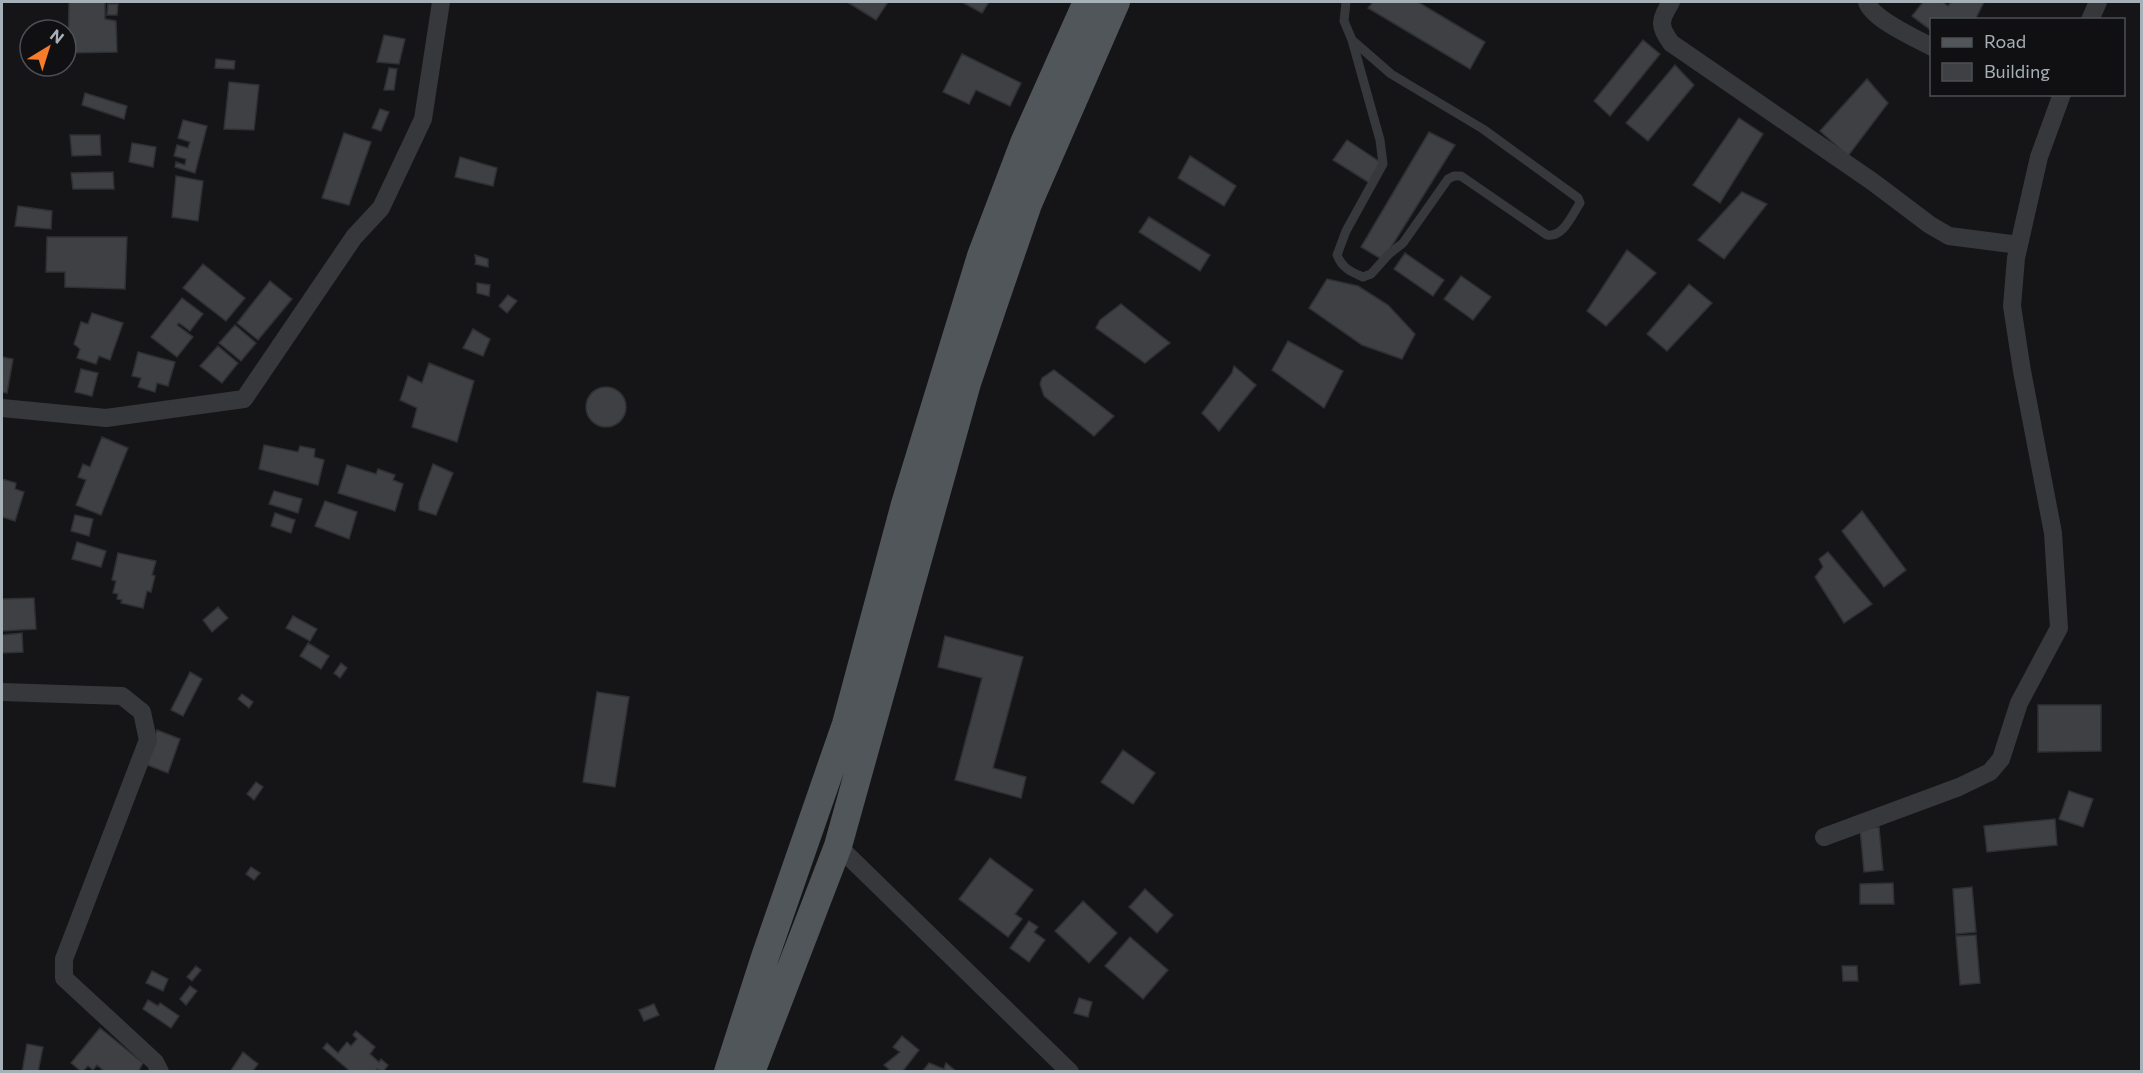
<svg xmlns="http://www.w3.org/2000/svg" width="2143" height="1073" font-family="Commissioner,sans-serif">
	<style>
		.building { fill: #3f4044; stroke: #2f3033; stroke-width: 1.5 }
		.lines { fill: none; stroke-linecap: round; stroke-linejoin: round }
		.service { stroke: #36383c; stroke-width: 9 }
		.minor { stroke: #36383c; stroke-width: 18 }
		.primary { stroke: #51565b; stroke-width: 28 }
	</style>
	<rect width="100%" height="100%" fill="#151517"/>
	<path class="building" d="M 69,2 L 105,2 L 105,19 L 116,21 L 117,52 L 68,53 Z
		M 847,2 L 888,2 L 876,20 Z
		M 962,2 L 989,2 L 982,13 Z
		M 1373,2 L 1418,2 L 1485,42 L 1470,69 L 1368,8 Z
		M 1923,2 L 1943,2 L 1948,6 L 1951,2 L 1984,2 L 1975,20 L 1932,20 L 1932,31 L 1912,16 Z
		M 108,4 L 118,4 L 117,15 L 107,15 Z
		M 384,35 L 405,39 L 399,64 L 377,62 Z
		M 1643,40 L 1660,54 L 1610,116 L 1594,101 Z
		M 962,54 L 1021,83 L 1010,106 L 976,90 L 969,104 L 943,92 Z
		M 216,59 L 235,61 L 234,69 L 215,68 Z
		M 1675,65 L 1694,85 L 1648,141 L 1626,123 Z
		M 389,68 L 397,69 L 394,90 L 384,90 Z
		M 1867,79 L 1888,103 L 1848,156 L 1820,131 Z
		M 229,82 L 259,85 L 254,130 L 224,129 Z
		M 85,93 L 127,106 L 124,119 L 82,105 Z
		M 380,109 L 389,112 L 381,131 L 372,128 Z
		M 1739,118 L 1763,134 L 1720,203 L 1693,185 Z
		M 183,120 L 207,126 L 195,173 L 175,167 L 176,162 L 185,165 L 186,159 L 174,156 L 177,145 L 188,148 L 190,142 L 178,138 Z
		M 1429,132 L 1455,145 L 1383,260 L 1361,247 Z
		M 344,133 L 371,142 L 349,205 L 322,198 Z
		M 70,135 L 100,135 L 101,155 L 72,156 Z
		M 1347,140 L 1383,164 L 1371,184 L 1333,160 Z
		M 132,143 L 156,147 L 153,167 L 129,162 Z
		M 1190,156 L 1236,186 L 1224,206 L 1178,178 Z
		M 460,157 L 497,168 L 493,186 L 455,177 Z
		M 113,172 L 114,189 L 73,189 L 71,173 Z
		M 176,176 L 203,181 L 198,221 L 172,217 Z
		M 1742,192 L 1767,204 L 1724,259 L 1698,240 Z
		M 18,206 L 52,211 L 51,229 L 15,226 Z
		M 1149,217 L 1210,255 L 1200,271 L 1139,232 Z
		M 47,237 L 127,237 L 125,289 L 65,287 L 65,272 L 46,272 Z
		M 1627,250 L 1656,273 L 1606,326 L 1587,311 Z
		M 1405,253 L 1444,280 L 1433,296 L 1394,269 Z
		M 475,255 L 488,259 L 488,267 L 475,264 L 476,262 Z
		M 203,264 L 245,298 L 226,321 L 183,288 Z
		M 1461,276 L 1491,297 L 1473,320 L 1444,299 Z
		M 1327,279 L 1358,286 L 1388,305 L 1415,334 L 1402,359 L 1362,345 L 1309,308 Z
		M 270,281 L 292,299 L 258,340 L 237,323 Z
		M 477,283 L 490,285 L 489,296 L 477,293 Z
		M 1689,284 L 1712,303 L 1667,351 L 1647,334 Z
		M 508,295 L 517,301 L 507,313 L 499,306 Z
		M 182,298 L 203,314 L 190,331 L 179,323 L 177,325 L 193,337 L 177,357 L 151,337 Z
		M 1121,304 L 1170,343 L 1145,363 L 1096,328 L 1100,320 Z
		M 92,313 L 123,323 L 110,360 L 99,356 L 96,364 L 77,358 L 80,349 L 74,344 L 81,322 L 88,324 Z
		M 235,325 L 256,343 L 241,361 L 219,343 Z
		M 473,329 L 490,339 L 483,356 L 463,348 Z
		M 1288,341 L 1343,371 L 1324,408 L 1272,370 Z
		M 218,346 L 238,363 L 222,383 L 200,366 Z
		M 138,352 L 175,362 L 168,386 L 157,383 L 155,392 L 138,387 L 141,378 L 132,376 Z
		M 2,357 L 13,359 L 7,393 L 2,392 Z
		M 429,363 L 474,381 L 457,442 L 412,427 L 417,408 L 400,400 L 408,376 L 422,383 Z
		M 1234,366 L 1256,385 L 1219,431 L 1202,413 L 1232,373 Z
		M 81,369 L 98,373 L 92,396 L 75,392 Z
		M 1054,370 L 1114,416 L 1094,436 L 1044,396 L 1040,384 L 1042,378 Z
		M586 407a20 20 0 1 1 40 0a20 20 0 1 1-40 0Z
		M 102,437 L 128,448 L 101,515 L 76,505 L 86,480 L 78,477 L 83,464 L 90,467 Z
		M 264,445 L 298,452 L 300,446 L 315,449 L 314,457 L 324,460 L 318,485 L 259,469 Z
		M 433,464 L 453,473 L 436,515 L 419,510 L 419,503 Z
		M 347,465 L 376,474 L 378,469 L 395,475 L 393,480 L 403,484 L 395,511 L 338,493 Z
		M 2,479 L 16,483 L 15,489 L 24,492 L 15,521 L 2,517 Z
		M 274,491 L 302,499 L 298,513 L 269,504 Z
		M 325,501 L 357,512 L 349,539 L 315,526 Z
		M 1862,511 L 1906,570 L 1884,587 L 1842,531 Z
		M 275,513 L 295,520 L 291,533 L 271,526 Z
		M 75,515 L 93,519 L 89,536 L 71,531 Z
		M 77,542 L 106,551 L 101,567 L 72,559 Z
		M 1828,552 L 1872,604 L 1844,623 L 1815,577 L 1823,567 L 1819,559 Z
		M 118,553 L 156,561 L 152,575 L 155,576 L 151,592 L 147,591 L 143,608 L 121,603 L 122,600 L 117,599 L 118,594 L 113,593 L 116,581 L 112,580 Z
		M 34,598 L 36,629 L 2,631 L 2,599 Z
		M 218,607 L 228,618 L 212,632 L 203,620 Z
		M 293,616 L 317,629 L 310,641 L 286,628 Z
		M 22,633 L 23,652 L 2,653 L 2,635 Z
		M 945,636 L 1023,657 L 993,768 L 1026,777 L 1021,798 L 955,780 L 982,678 L 938,667 Z
		M 308,643 L 329,656 L 321,669 L 300,656 Z
		M 341,663 L 347,668 L 340,678 L 334,673 Z
		M 190,672 L 202,679 L 183,716 L 171,710 Z
		M 597,692 L 629,697 L 615,787 L 583,782 Z
		M 242,694 L 253,702 L 249,708 L 238,699 Z
		M 2038,705 L 2101,705 L 2101,751 L 2038,752 Z
		M 157,730 L 180,739 L 168,773 L 145,764 Z
		M 1123,750 L 1155,773 L 1133,804 L 1101,782 Z
		M 256,782 L 263,787 L 254,800 L 247,794 Z
		M 2069,791 L 2093,799 L 2083,827 L 2059,819 Z
		M 2055,819 L 2057,845 L 1987,852 L 1984,826 Z
		M 1879,827 L 1883,870 L 1864,872 L 1860,829 Z
		M 990,858 L 1033,890 L 1015,914 L 1022,919 L 1008,937 L 959,899 Z
		M 251,867 L 260,873 L 254,880 L 246,874 Z
		M 1893,883 L 1894,904 L 1860,904 L 1860,884 Z
		M 1972,887 L 1976,932 L 1956,934 L 1953,889 Z
		M 1145,889 L 1173,915 L 1157,933 L 1129,907 Z
		M 1083,901 L 1117,933 L 1089,963 L 1055,931 Z
		M 1029,921 L 1038,927 L 1034,932 L 1045,940 L 1029,962 L 1010,948 Z
		M 1976,935 L 1980,983 L 1960,985 L 1956,936 Z
		M 1130,937 L 1168,970 L 1143,999 L 1105,966 Z
		M 196,966 L 201,970 L 192,981 L 187,977 Z
		M 1842,966 L 1857,966 L 1858,981 L 1843,981 Z
		M 152,971 L 168,979 L 163,991 L 146,983 Z
		M 190,986 L 197,991 L 186,1005 L 180,999 Z
		M 1079,998 L 1092,1002 L 1088,1017 L 1074,1013 Z
		M 148,1000 L 158,1006 L 160,1003 L 179,1016 L 171,1028 L 143,1009 Z
		M 654,1004 L 659,1015 L 644,1021 L 639,1010 Z
		M 100,1028 L 143,1063 L 138,1072 L 105,1072 L 97,1065 L 93,1070 L 88,1066 L 82,1072 L 71,1063 Z
		M 356,1031 L 375,1047 L 370,1054 L 379,1062 L 381,1059 L 388,1065 L 383,1072 L 377,1069 L 375,1072 L 351,1072 L 323,1048 L 327,1043 L 338,1053 L 347,1042 L 351,1046 L 357,1039 L 353,1035 Z
		M 902,1036 L 919,1050 L 902,1072 L 892,1072 L 884,1065 L 900,1052 L 893,1047 Z
		M 27,1044 L 43,1047 L 38,1072 L 22,1072 Z
		M 243,1052 L 258,1064 L 252,1072 L 230,1072 Z
		M 929,1063 L 944,1069 L 946,1063 L 957,1072 L 922,1072 Z"/>
	<g class="lines">
		<path class="service" d="M 1346,2 L 1344,21 L 1352,40 L 1380,140 L 1383,164 L 1346,231 L 1337,255 C 1342,268 1351,272 1363,277 L 1371,274 L 1389,254 L 1403,243 L 1448,179 L 1454,176 L 1461,176 L 1547,235 C 1563,238 1572,215 1580,203 L 1578,198 L 1483,129 L 1391,74 L 1352,40"/>
		<path class="minor" d="M 1671,2 C 1660,20 1658,25 1671,43 L 1873,182 L 1930,225 L 1949,236 L 2019,245
			M 1867,2 C 1872,19 1915,38 1932,47
			M 2090,20 L 2098,2
			M 2,408 L 106,418 L 244,399 L 354,237 L 381,208 L 423,119 L 441,2
			M 2,692 L 122,696 L 142,712 L 148,740 L 64,959 L 64,978 L 155,1062 L 160,1072
			M 1824,837 L 1959,787 L 1990,772 L 2001,759 L 2019,703 L 2059,628 L 2053,533 L 2022,371 L 2012,306 L 2016,258 L 2039,157 L 2062,94
			M 838,846 L 1070,1072"/>
		<path class="primary" d="M 728,1072 L 765,957 L 846,724 L 905,504 L 981,256 L 1024,143 L 1087,2
			M 751,1072 L 838,846 L 967,383 L 993,306 L 1028,204 L 1116,2"/>
	</g>
	<rect width="2143" height="1073" fill="none" stroke="#a6b0b7" stroke-width="6"/>
	<rect x="1930" y="18" width="195" height="78" fill="#101012" stroke="#4c5054" stroke-width="1.5"/>
	<rect x="1942" y="38" width="30" height="9" fill="#51565b" stroke="#4c5054" stroke-width="1.5"/>
	<text x="1984" y="48" font-size="18" fill="#a6b0b7">Road</text>
	<rect x="1942" y="63" width="30" height="18" fill="#3f4044" stroke="#4c5054" stroke-width="1.5"/>
	<text x="1984" y="78" font-size="18" fill="#a6b0b7">Building</text>
	<g transform="translate(48 48) rotate(38)"><circle r="28" fill="#101012" stroke="#4c5054" stroke-width="1.5"/>
	<path d="M0-4.5L10 22L0 15L-10 22Z" fill="#f97c2a"/>
	<text y="-9" font-size="16" font-weight="bold" text-anchor="middle" fill="#a6b0b7">N</text>
	</g>
</svg>
